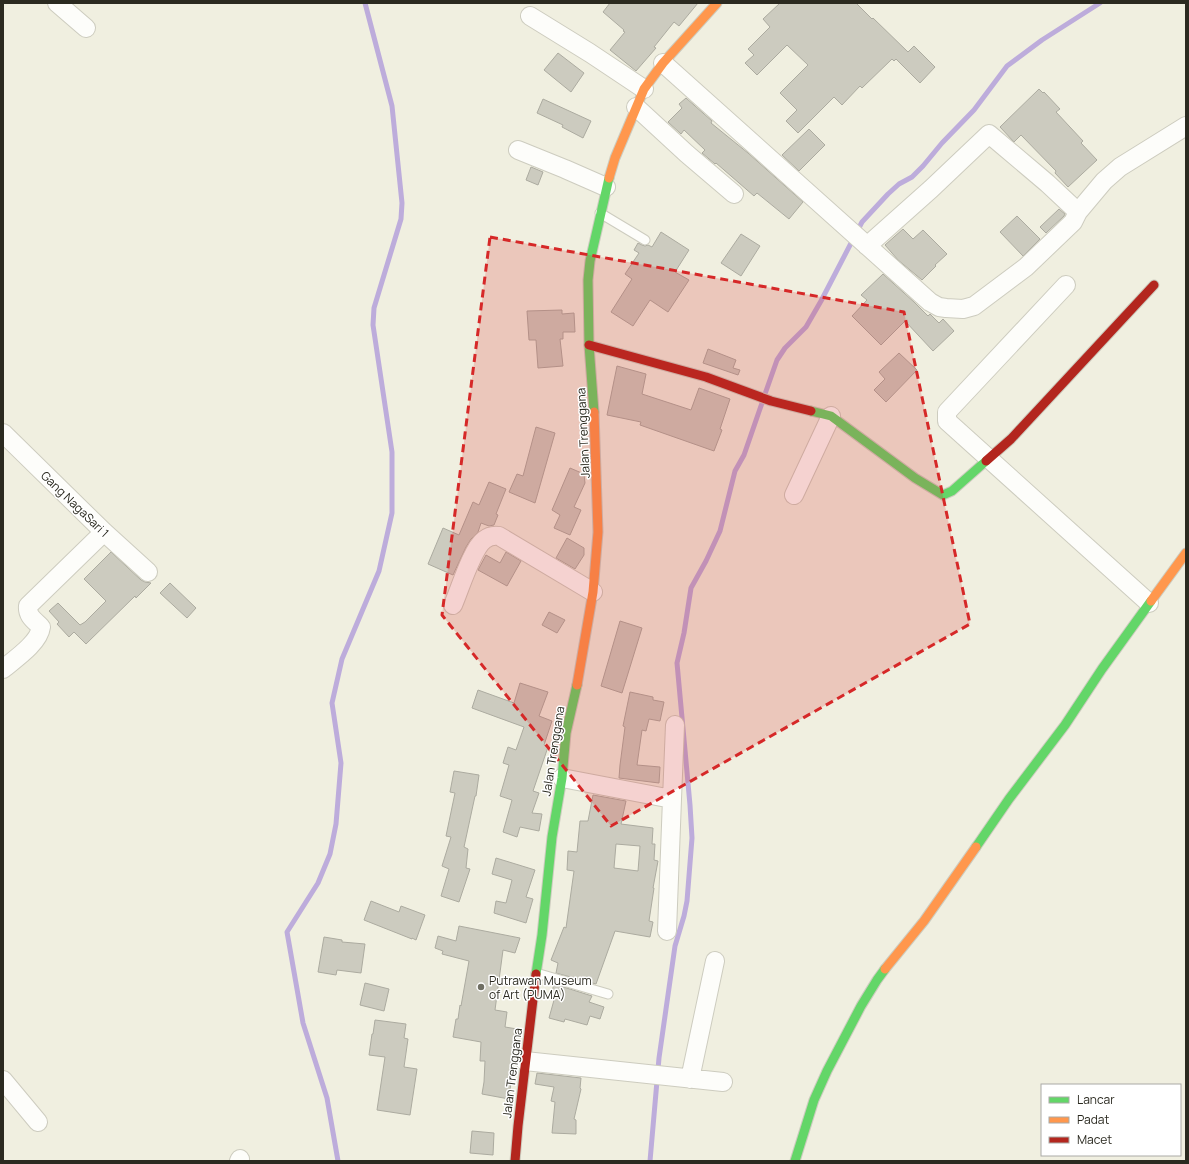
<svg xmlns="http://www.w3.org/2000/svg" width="1189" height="1164" font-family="Manrope,sans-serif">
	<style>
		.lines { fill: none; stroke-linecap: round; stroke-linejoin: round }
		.stream { stroke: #bdacdb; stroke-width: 5 }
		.building { fill: #cccbbf; stroke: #acaba0; fill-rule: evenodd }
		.lane-casing { stroke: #cdccbf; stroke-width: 11 }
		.street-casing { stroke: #cdccbf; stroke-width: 20 }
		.fast-casing { stroke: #cdccbf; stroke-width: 11 }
		.slow-casing { stroke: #cdccbf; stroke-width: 11 }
		.jam-casing { stroke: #cdccbf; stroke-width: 11 }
		.lane { stroke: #fdfdfa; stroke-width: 9 }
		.street { stroke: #fdfdfa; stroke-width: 18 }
		.fast { stroke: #63d668; stroke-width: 9 }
		.slow { stroke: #ff974d; stroke-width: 9 }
		.jam { stroke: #b3261e; stroke-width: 9 }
		.marked { fill: #d62828; fill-opacity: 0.2; stroke: #d62828; stroke-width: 3; stroke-dasharray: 8 5; stroke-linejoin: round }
		.poi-dot { fill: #706f63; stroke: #fff; stroke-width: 1.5 }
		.labels { text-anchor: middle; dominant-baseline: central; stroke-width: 3; stroke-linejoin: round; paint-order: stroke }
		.street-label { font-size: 12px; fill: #2b2a20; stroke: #fff }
		.poi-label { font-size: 12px; fill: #2b2a20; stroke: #fff; text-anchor: start }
	</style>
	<rect width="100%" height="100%" fill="#f0efe0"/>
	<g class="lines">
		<path class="stream" d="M 765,394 L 777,360 L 785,348 L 806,327 L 821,301 L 862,222 L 888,194 L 899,184 L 912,177 L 923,166 L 942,143 L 974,110 L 1007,66 L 1042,40 L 1100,3
			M 338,1161 L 327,1098 L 303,1023 L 287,932 L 318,883 L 330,854 L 336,824 L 341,763 L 332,703 L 342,659 L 379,571 L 392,513 L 392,452 L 373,325 L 374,308 L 401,219 L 402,203 L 392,106 L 365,3
			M 650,1161 L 659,1058 L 675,946 L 684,916 L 687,901 L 692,838 L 690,805 L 677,663 L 684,633 L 691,588 L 706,561 L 720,531 L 735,471 L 744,455 L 762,403"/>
	</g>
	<path class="building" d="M 610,3 L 698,3 L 679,26 L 674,22 L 654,47 L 656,48 L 636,71 L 610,50 L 625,32 L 623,31 L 624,30 L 603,12 Z
		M 780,3 L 856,3 L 872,19 L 873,18 L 908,52 L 914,46 L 935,67 L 920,83 L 896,59 L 894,61 L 892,59 L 862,88 L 860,86 L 842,105 L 834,97 L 798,133 L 786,121 L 797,110 L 780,93 L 808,65 L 787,45 L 757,75 L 745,63 L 754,55 L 748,49 L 770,27 L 763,19 Z
		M 558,53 L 584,73 L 571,92 L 544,70 Z
		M 1039,89 L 1043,93 L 1044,92 L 1060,109 L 1056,112 L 1083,141 L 1081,143 L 1097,160 L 1068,187 L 1055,173 L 1056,171 L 1021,135 L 1014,142 L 1000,127 Z
		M 686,98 L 712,121 L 711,123 L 748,153 L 803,202 L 789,219 L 757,193 L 754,196 L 716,163 L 715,164 L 702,153 L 705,150 L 684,130 L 681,134 L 668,122 L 682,108 L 679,104 Z
		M 543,99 L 591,121 L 583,138 L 562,127 L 563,125 L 537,113 Z
		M 809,129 L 825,145 L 799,171 L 782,155 Z
		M 531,167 L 543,172 L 538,185 L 526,180 Z
		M 1059,209 L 1065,214 L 1064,216 L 1046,233 L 1040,227 Z
		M 1017,216 L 1040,239 L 1023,256 L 1000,232 Z
		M 903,229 L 913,239 L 923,230 L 947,254 L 935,265 L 936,266 L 922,280 L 898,260 L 885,245 Z
		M 661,232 L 689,250 L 675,272 L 689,280 L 668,312 L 650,300 L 633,326 L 611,312 L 632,279 L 625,274 L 639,253 L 634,250 L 638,243 L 642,245 L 645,246 L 648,245 L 652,247 Z
		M 741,234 L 760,246 L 741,276 L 721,263 Z
		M 883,274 L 914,302 L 928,316 L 930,314 L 939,323 L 943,319 L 954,331 L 933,351 L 905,321 L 881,345 L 852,316 L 867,300 L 861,295 Z
		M 562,310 L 562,314 L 574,313 L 575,332 L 563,332 L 563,339 L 560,339 L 563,366 L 538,368 L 536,340 L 529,340 L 527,311 Z
		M 708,349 L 736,360 L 733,368 L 740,370 L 738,375 L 703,363 Z
		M 899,353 L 917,370 L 886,402 L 874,390 L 885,379 L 879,372 Z
		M 617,366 L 646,374 L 642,394 L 691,410 L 699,388 L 730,399 L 720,429 L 722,430 L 714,451 L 640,425 L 641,422 L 607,415 Z
		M 536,427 L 555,433 L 535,503 L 509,492 L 517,474 L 523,476 Z
		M 570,468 L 584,474 L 585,483 L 574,507 L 581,510 L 570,535 L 554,528 L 560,515 L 552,510 Z
		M 489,482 L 506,489 L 496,514 L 498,515 L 494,525 L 489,526 L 481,523 L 478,532 L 471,539 L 466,547 L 453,575 L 428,564 L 443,528 L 459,535 L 473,502 L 479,505 Z
		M 567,538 L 584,548 L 584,555 L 575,569 L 556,558 Z
		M 111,552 L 141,580 L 145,582 L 151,583 L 136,598 L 135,596 L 86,644 L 74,632 L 69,637 L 57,624 L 59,622 L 49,611 L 58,603 L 80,625 L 85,622 L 106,601 L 84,579 Z
		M 506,552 L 521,561 L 507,586 L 478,570 L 486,555 L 500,563 Z
		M 170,583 L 196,608 L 187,618 L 160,593 Z
		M 549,612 L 565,620 L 557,633 L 542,625 Z
		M 620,621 L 642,628 L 622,693 L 601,686 Z
		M 520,683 L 548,692 L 539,716 L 552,721 L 544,745 L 548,747 L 533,791 L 539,793 L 532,813 L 542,814 L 539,831 L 520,827 L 517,837 L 503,832 L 512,800 L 500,796 L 509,765 L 503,763 L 508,747 L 516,750 L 524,727 L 472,708 L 478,690 L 514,703 Z
		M 630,692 L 653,697 L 653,700 L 664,702 L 660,721 L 649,719 L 646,731 L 642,730 L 637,765 L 660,767 L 659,783 L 619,778 L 620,765 L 625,727 L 623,726 Z
		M 454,771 L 479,775 L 476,796 L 475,796 L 464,847 L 468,849 L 466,868 L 470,869 L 459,902 L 441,896 L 449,869 L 442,866 L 451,837 L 446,836 L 455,793 L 450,792 Z
		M 593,795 L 626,801 L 621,824 L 653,828 L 652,844 L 655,844 L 654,860 L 658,861 L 653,888 L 654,888 L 649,921 L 653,922 L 650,937 L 615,931 L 596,984 L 556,973 L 558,963 L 551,960 L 564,927 L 566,928 L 574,871 L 567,870 L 568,851 L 577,852 L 580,821 L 588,821 ZM 616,844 L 640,846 L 638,871 L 614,868 Z
		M 496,858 L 535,870 L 526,897 L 533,899 L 526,923 L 494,913 L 496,901 L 506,903 L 512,880 L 492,874 Z
		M 371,901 L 399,912 L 401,906 L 425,915 L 416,940 L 412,938 L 412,939 L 364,920 Z
		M 459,926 L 520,938 L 515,953 L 503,950 L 495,1010 L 507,1012 L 505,1027 L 517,1029 L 509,1099 L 482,1094 L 484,1082 L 485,1061 L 480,1061 L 481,1042 L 453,1037 L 456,1019 L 458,1019 L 460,1005 L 461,1006 L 469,961 L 442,954 L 443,951 L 435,948 L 438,936 L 456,941 Z
		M 324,937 L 342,940 L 342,942 L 365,944 L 361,973 L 337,970 L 336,975 L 318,972 Z
		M 365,983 L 389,989 L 384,1011 L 360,1005 Z
		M 554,984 L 592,996 L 589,1002 L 604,1007 L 600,1019 L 590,1016 L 587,1025 L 565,1019 L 564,1022 L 549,1018 L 554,1000 L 550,999 Z
		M 375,1020 L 406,1024 L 404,1038 L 408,1039 L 404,1067 L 417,1069 L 410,1115 L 377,1110 L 385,1057 L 369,1055 L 372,1034 L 373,1034 Z
		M 537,1073 L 581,1078 L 580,1088 L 581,1089 L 574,1119 L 576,1120 L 576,1134 L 552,1133 L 555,1102 L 551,1101 L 554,1087 L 535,1084 Z
		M 472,1131 L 494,1133 L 493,1155 L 470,1153 Z"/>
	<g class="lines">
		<defs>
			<path id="lane" d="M 600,213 L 645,240
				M 536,973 L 608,994"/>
			<path id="street" d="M 57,3 L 86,28
				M 530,16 L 590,53 L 644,89
				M 663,63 L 930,302 L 939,307 L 946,308 L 963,309 L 974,306 L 1026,267 L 1073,222 L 1078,212 L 1104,181 L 1120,167 L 1186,126
				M 636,107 L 687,154 L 734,194
				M 518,150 L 565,169 L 606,187
				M 867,246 L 931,189 L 989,134 L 1047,183 L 1078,212
				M 1066,285 L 947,412 L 947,421 L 1149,603
				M 3,433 L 104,532 L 148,572
				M 794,495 L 831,416
				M 453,605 C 460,589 472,549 484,540 C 489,536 493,535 499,536 L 593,592
				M 3,669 C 15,659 39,643 41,627 C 34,620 27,616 28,606 L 104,532
				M 562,778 L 672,799 L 675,725
				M 667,931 L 672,799
				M 525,1061 L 723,1082
				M 690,1079 L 715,961
				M 3,1080 L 38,1122
				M 239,1161 L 240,1159"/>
			<path id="fast" d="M 811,411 L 831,416 L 915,478 L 943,495 L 952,491 L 986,461
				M 594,412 L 589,345 L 588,280 L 590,261 L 609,178
				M 976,847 L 1009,799 L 1065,725 L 1102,669 L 1151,601
				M 536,974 L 542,935 L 552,837 L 562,778 L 566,733 L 577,685
				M 795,1161 L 814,1100 L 827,1071 L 861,1006 L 877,980 L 885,969"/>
			<path id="slow" d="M 609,178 L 615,158 L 644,89 L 663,63 L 717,3
				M 1151,601 L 1186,553
				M 577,685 L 593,592 L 598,532 L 594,412
				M 885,969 L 924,921 L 976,847"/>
			<path id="jam" d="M 589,345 L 706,377 L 771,401 L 811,411
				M 986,461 L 1011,439 L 1154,285
				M 515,1161 L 518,1126 L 536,974"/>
		</defs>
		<use href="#lane" class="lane-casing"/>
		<use href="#street" class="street-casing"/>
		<use href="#fast" class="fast-casing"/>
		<use href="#slow" class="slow-casing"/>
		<use href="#jam" class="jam-casing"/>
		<use href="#lane" class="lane"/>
		<use href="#street" class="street"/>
		<use href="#fast" class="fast"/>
		<use href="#slow" class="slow"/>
		<use href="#jam" class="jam"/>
	</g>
	<path class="marked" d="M 490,237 L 904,312 L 970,624 L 611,826 L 442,615 Z"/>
	<circle class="poi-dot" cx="481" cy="987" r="4"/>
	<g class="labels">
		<g class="street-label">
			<text transform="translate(583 433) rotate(-93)">Jalan Trenggana</text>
			<text transform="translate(75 504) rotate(44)">Gang NagaSari 1</text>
			<text transform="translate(553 751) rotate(-81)">Jalan Trenggana</text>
			<text transform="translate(512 1073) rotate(-83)">Jalan Trenggana</text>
		</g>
		<g class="poi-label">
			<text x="489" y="980">Putrawan Museum<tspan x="489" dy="14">of Art (PUMA)</tspan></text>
		</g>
	</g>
	<rect width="1189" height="1164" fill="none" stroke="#2b2a20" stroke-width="8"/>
	<rect x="1041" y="1084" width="140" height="72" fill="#ffffff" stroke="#aaaaa6"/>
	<rect x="1049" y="1097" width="20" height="6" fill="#63d668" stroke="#aaaaa6"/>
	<text x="1077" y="1104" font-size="12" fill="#2b2a20">Lancar</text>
	<rect x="1049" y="1117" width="20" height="6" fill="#ff974d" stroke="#aaaaa6"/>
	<text x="1077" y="1124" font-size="12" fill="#2b2a20">Padat</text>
	<rect x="1049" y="1137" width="20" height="6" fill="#b3261e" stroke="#aaaaa6"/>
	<text x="1077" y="1144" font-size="12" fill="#2b2a20">Macet</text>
</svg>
